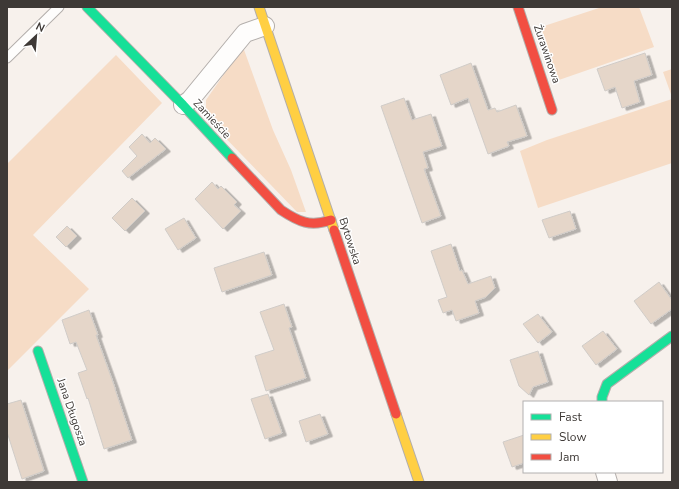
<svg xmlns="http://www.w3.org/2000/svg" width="679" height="489" font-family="'Nunito Sans',sans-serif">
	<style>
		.green { fill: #f6dcc6 }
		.building { fill: #e5d6c9; stroke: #d0ccc8; filter: url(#shadow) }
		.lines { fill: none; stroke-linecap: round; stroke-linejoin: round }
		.lane-casing { stroke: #b3aeab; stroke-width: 11 }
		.street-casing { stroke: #b3aeab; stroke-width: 20 }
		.fast-casing { stroke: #b3aeab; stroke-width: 11 }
		.slow-casing { stroke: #b3aeab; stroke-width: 11 }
		.jam-casing { stroke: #b3aeab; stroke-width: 11 }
		.lane { stroke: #fefdfc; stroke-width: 9 }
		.street { stroke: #fefdfc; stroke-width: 18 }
		.fast { stroke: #16e098; stroke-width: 9 }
		.slow { stroke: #ffcf43; stroke-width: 9 }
		.jam { stroke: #f24e42; stroke-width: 9 }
		.labels { text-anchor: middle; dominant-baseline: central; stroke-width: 3; stroke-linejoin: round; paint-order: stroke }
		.street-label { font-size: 11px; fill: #3e3936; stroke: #fff }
	</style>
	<defs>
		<filter id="shadow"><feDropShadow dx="4.5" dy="2.5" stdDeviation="0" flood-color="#0004"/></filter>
	</defs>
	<rect width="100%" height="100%" fill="#f7f1ec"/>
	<path class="green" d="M 602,7 L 639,7 L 654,47 L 556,81 L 538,28 Z
		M 243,47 L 273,130 L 291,170 L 306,212 L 297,212 L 211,123 L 206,110 L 206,100 Z
		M 116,55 L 162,103 L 33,235 L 89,289 L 7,371 L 7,164 Z
		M 672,69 L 672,97 L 663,72 Z
		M 672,99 L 672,163 L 538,208 L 520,151 L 547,140 Z"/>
	<path class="building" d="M 645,53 L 652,75 L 634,81 L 640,102 L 622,108 L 615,87 L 605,91 L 597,69 Z
		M 471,63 L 488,110 L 495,108 L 497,112 L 516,105 L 527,136 L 507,142 L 509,146 L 488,154 L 468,98 L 451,105 L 440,75 Z
		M 404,98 L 412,120 L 431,114 L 442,146 L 423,152 L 428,168 L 424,169 L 441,216 L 422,223 L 381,106 Z
		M 142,134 L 150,143 L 155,138 L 166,149 L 128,178 L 122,171 L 137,156 L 129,147 Z
		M 212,182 L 218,189 L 221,186 L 237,202 L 234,205 L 241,211 L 223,229 L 195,199 Z
		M 132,198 L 145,211 L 125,231 L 112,218 Z
		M 570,211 L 576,229 L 549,238 L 542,220 Z
		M 184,218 L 196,238 L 178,250 L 165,229 Z
		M 67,226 L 77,236 L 66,247 L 56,237 Z
		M 451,244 L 460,271 L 462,270 L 468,284 L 491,276 L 495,288 L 486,297 L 475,301 L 479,313 L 456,321 L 452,310 L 443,313 L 438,300 L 447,297 L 431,251 Z
		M 264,252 L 272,275 L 222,292 L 214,268 Z
		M 659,282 L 672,300 L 672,309 L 651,324 L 634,301 Z
		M 284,304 L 292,327 L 289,328 L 306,378 L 266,391 L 255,356 L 274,350 L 260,312 Z
		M 89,310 L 98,335 L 96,335 L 115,388 L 115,389 L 132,440 L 104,449 L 88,398 L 87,399 L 78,373 L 87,370 L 76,342 L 70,344 L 62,320 Z
		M 538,314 L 552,332 L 538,343 L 523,324 Z
		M 603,331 L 617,349 L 596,365 L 582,346 Z
		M 538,351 L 548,382 L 533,387 L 529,395 L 519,386 L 510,360 Z
		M 268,394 L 282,433 L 265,439 L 251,399 Z
		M 21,400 L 44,471 L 22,479 L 7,432 L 7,404 Z
		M 320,414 L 328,434 L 306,442 L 299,421 Z
		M 524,435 L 524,463 L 512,467 L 503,442 Z"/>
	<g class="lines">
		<defs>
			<path id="lane" d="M 7,58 L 59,7"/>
			<path id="street" d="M 183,105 L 190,100 L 245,33 L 265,26
				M 605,472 L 608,482"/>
			<path id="fast" d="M 87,7 L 183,105 L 232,158
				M 38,351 L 83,482
				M 602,402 L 602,397 L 607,384 L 672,336"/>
			<path id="slow" d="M 259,7 L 334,230
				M 396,414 L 419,482"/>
			<path id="jam" d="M 518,7 L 552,110
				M 232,158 L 281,210 C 299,222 310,227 331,220
				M 334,230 L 396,414"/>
		</defs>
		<use href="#lane" class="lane-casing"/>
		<use href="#street" class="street-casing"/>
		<use href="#fast" class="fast-casing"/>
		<use href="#slow" class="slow-casing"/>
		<use href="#jam" class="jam-casing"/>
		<use href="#lane" class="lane"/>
		<use href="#street" class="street"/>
		<use href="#fast" class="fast"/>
		<use href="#slow" class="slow"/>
		<use href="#jam" class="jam"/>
	</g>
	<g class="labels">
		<g class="street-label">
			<text transform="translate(547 54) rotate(71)">Żurawinowa</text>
			<text transform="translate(212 119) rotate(47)">Zamieście</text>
			<text transform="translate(350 241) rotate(72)">Bytowska</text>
			<text transform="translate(72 412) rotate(71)">Jana Długosza</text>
		</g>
	</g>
	<rect width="679" height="489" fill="none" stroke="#3e3936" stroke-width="16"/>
	<rect x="523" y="401" width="140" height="72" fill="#ffffff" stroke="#b2b0af"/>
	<rect x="531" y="414" width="20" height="6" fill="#16e098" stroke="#b2b0af"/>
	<text x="559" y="421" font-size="12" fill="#3e3936">Fast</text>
	<rect x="531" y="434" width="20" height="6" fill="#ffcf43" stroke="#b2b0af"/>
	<text x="559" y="441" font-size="12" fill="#3e3936">Slow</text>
	<rect x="531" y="454" width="20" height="6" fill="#f24e42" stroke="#b2b0af"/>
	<text x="559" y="461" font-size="12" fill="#3e3936">Jam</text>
	<g transform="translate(36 36) rotate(26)" stroke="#ffffff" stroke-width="3" paint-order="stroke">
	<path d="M0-3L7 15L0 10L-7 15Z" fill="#3e3936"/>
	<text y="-6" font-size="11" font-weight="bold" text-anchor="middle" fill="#3e3936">N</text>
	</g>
</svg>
